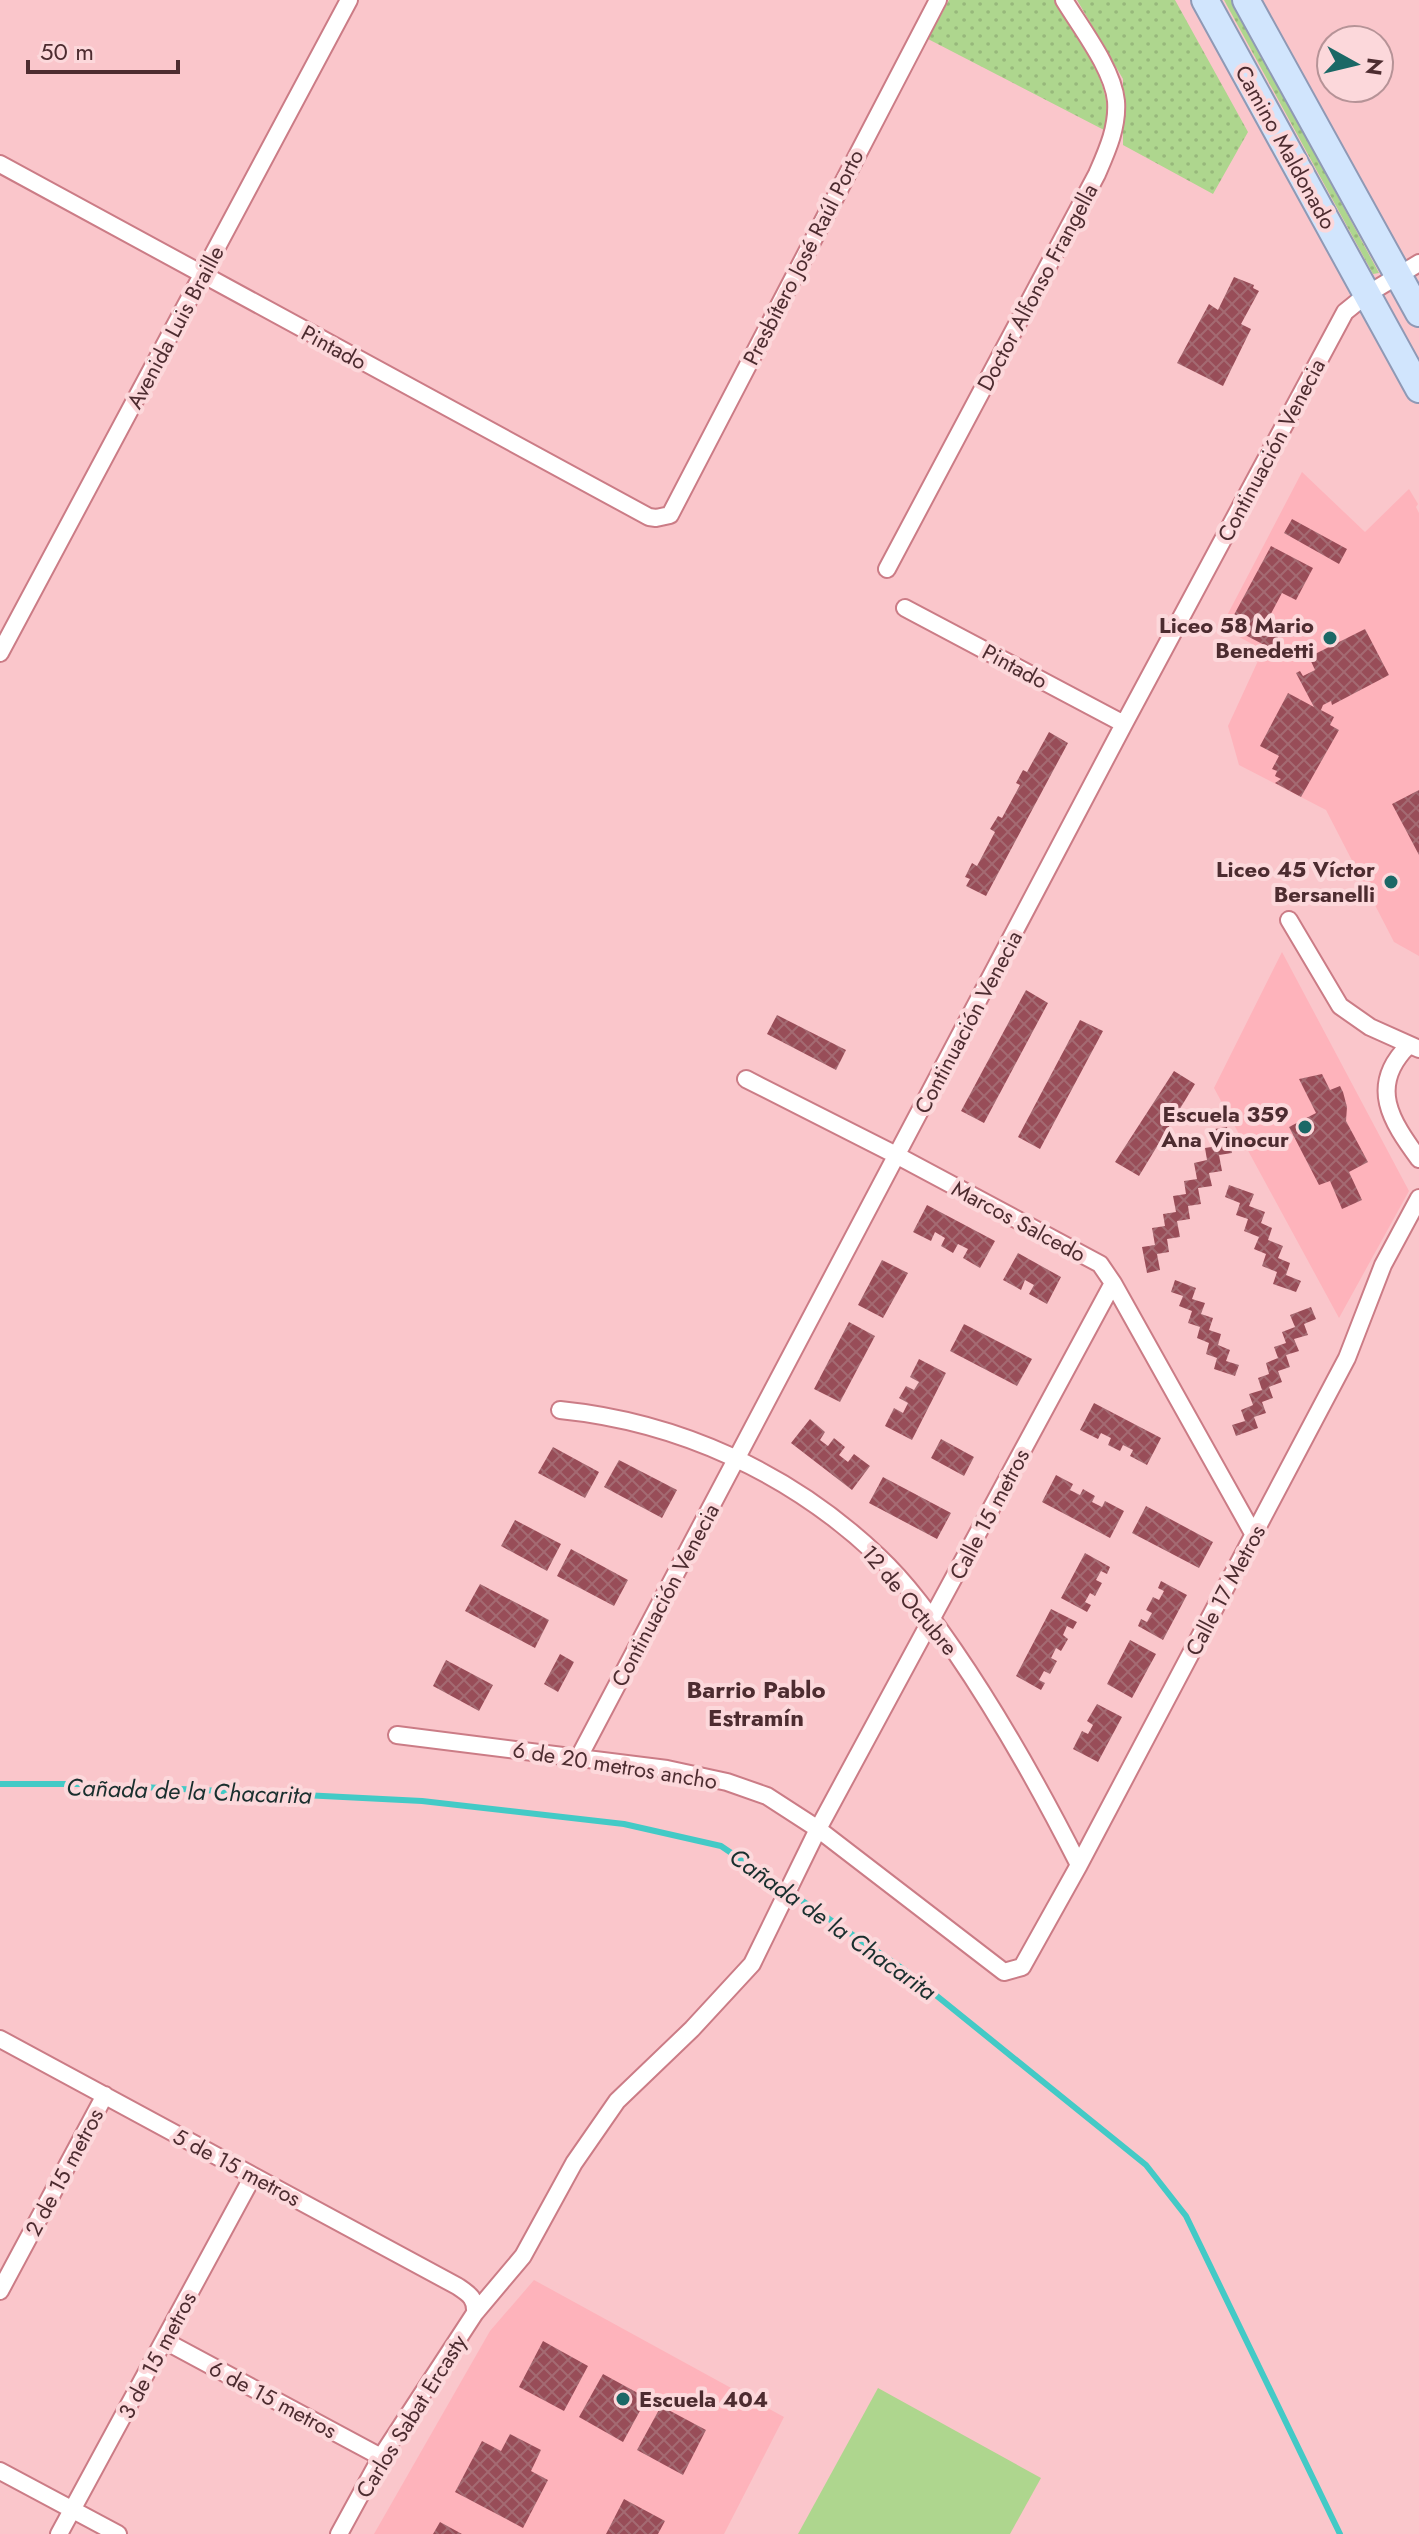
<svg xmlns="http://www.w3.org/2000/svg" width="1419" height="2534" font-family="Jost,sans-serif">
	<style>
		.built { fill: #feb3bb }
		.grass { fill: url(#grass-dots) }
		.garden { fill: #aed68e }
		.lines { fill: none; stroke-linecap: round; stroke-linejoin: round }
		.stream { stroke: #43cac6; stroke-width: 6 }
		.building { fill: url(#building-cross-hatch) }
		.minor-casing { stroke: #cb7c86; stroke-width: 20 }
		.primary-casing { stroke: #8f99b5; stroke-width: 30 }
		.minor { stroke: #fff; stroke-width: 16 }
		.primary { stroke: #d1e5fd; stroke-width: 26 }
		.poi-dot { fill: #1b6866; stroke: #fcd8db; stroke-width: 3 }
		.labels { text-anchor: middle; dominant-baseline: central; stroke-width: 8; stroke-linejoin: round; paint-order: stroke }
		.street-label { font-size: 22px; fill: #4d2c30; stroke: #fcd8db }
		.poi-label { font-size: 22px; font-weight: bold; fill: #4d2c30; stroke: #fcd8db; text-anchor: end }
		.neighbourhood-label { font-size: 24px; font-weight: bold; fill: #4d2c30; stroke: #fcd8db }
		.water-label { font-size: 24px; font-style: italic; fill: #192f2e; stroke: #fcd8db }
	</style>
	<defs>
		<pattern id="grass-dots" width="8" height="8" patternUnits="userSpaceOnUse" patternTransform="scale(2)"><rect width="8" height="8" fill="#aed68e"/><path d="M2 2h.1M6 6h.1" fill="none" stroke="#97b87b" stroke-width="1.8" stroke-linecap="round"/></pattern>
		<pattern id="building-cross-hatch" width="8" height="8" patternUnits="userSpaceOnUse" patternTransform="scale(2)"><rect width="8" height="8" fill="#984d58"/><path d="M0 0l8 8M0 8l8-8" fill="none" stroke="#a46a72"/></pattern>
	</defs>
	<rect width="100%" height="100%" fill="#fac6cb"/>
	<path class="built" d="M 1302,472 L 1365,532 L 1409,489 L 1418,504 L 1416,507 L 1419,513 L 1419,956 L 1394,942 L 1326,810 L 1239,765 L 1228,726 L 1263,650 L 1221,627 Z
		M 1282,952 L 1409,1191 L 1339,1318 L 1214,1088 Z
		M 534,2280 L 784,2417 L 724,2534 L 374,2534 L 490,2331 Z"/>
	<path class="grass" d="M 949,0 L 1055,0 C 1075,35 1119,89 1104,130 L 928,39 Z
		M 1077,0 L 1175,0 L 1248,132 L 1213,194 L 1123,145 L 1123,79 Z
		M 1224,0 L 1232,0 L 1379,273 L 1373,274 Z"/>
	<path class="garden" d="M 878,2388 L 1041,2478 L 1010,2534 L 798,2534 Z"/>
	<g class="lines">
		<path class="stream" d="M 0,1784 L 82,1784 L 422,1801 L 624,1824 L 721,1846 L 906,1971 L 1146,2165 L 1186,2216 L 1340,2534"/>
	</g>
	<path class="building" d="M 1234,277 L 1254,285 L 1253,288 L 1259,291 L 1241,324 L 1251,329 L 1223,386 L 1177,363 L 1209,304 L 1218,310 Z
		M 1292,519 L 1347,549 L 1339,564 L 1284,533 Z
		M 1271,546 L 1313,568 L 1296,600 L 1282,593 L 1265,625 L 1280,633 L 1272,649 L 1228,626 Z
		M 1365,629 L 1389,675 L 1332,705 L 1331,701 L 1323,705 L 1321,710 L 1334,717 L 1330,725 L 1339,730 L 1301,797 L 1275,783 L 1281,779 L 1275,776 L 1277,771 L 1272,769 L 1279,756 L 1260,746 L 1288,693 L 1314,707 L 1296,673 L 1300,671 L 1303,676 L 1315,670 L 1309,657 Z
		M 1049,732 L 1068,743 L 986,896 L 966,886 L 970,879 L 965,877 L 972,863 L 977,866 L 995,832 L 990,829 L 998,816 L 1002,818 L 1020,785 L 1016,783 L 1023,770 L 1027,772 Z
		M 1419,790 L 1419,855 L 1392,804 Z
		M 1026,990 L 1048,1003 L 984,1123 L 961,1111 Z
		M 777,1015 L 846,1050 L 836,1070 L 767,1034 Z
		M 1080,1020 L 1103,1031 L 1040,1149 L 1018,1137 Z
		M 1174,1071 L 1195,1084 L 1139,1176 L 1115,1162 Z
		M 1322,1074 L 1330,1090 L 1340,1086 L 1343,1092 L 1347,1107 L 1346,1121 L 1368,1162 L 1349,1172 L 1362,1200 L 1342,1209 L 1330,1181 L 1319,1185 L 1289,1127 L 1316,1113 L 1299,1079 Z
		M 1227,1127 L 1232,1153 L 1219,1155 L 1222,1171 L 1209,1173 L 1212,1186 L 1198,1188 L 1201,1204 L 1188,1206 L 1190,1219 L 1177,1221 L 1180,1237 L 1167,1239 L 1169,1252 L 1157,1254 L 1160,1270 L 1147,1273 L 1142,1247 L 1155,1245 L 1152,1228 L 1165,1226 L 1163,1214 L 1176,1212 L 1173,1196 L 1186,1194 L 1184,1181 L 1197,1179 L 1194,1163 L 1207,1160 L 1205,1148 L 1217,1146 L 1215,1129 Z
		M 1229,1185 L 1254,1194 L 1249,1206 L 1265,1212 L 1261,1223 L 1272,1228 L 1268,1240 L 1283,1246 L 1278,1258 L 1290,1263 L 1286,1275 L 1301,1281 L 1296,1292 L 1273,1284 L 1277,1272 L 1262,1266 L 1266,1254 L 1254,1249 L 1259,1237 L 1244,1231 L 1248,1219 L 1236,1215 L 1240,1203 L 1225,1197 Z
		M 927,1205 L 995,1241 L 980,1268 L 963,1258 L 968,1249 L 958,1244 L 953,1253 L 941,1246 L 945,1238 L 935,1232 L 931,1241 L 913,1232 Z
		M 1018,1253 L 1061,1277 L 1047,1304 L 1029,1294 L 1034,1285 L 1025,1280 L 1021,1290 L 1003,1280 Z
		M 882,1260 L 908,1273 L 883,1318 L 858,1305 Z
		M 1175,1280 L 1196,1288 L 1192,1299 L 1205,1303 L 1201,1314 L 1213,1318 L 1209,1330 L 1221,1334 L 1218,1345 L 1230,1350 L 1226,1361 L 1239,1365 L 1235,1376 L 1214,1369 L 1217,1358 L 1206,1354 L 1209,1343 L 1197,1338 L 1200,1327 L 1188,1323 L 1192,1311 L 1179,1306 L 1183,1296 L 1171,1292 Z
		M 1311,1307 L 1316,1319 L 1304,1324 L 1308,1335 L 1294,1339 L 1299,1351 L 1286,1355 L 1290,1367 L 1278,1371 L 1282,1382 L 1269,1387 L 1273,1398 L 1262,1402 L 1266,1413 L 1254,1417 L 1258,1428 L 1236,1436 L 1232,1425 L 1245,1421 L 1241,1410 L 1253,1405 L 1249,1394 L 1262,1390 L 1258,1378 L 1269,1374 L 1266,1363 L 1278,1358 L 1274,1347 L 1286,1343 L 1282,1332 L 1295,1327 L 1290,1315 Z
		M 849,1322 L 875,1336 L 840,1402 L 814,1389 Z
		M 964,1324 L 1032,1359 L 1017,1386 L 950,1351 Z
		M 919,1359 L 946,1373 L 912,1440 L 885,1426 L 894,1408 L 903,1413 L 908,1403 L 899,1398 L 906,1386 L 914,1390 L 919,1382 L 910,1377 Z
		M 1094,1403 L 1161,1438 L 1147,1465 L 1130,1456 L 1133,1450 L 1123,1445 L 1120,1451 L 1108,1445 L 1111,1438 L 1101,1433 L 1098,1439 L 1080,1430 Z
		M 810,1419 L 825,1432 L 820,1440 L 828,1446 L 834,1438 L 845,1447 L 839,1455 L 848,1462 L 854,1454 L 870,1466 L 852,1490 L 791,1443 Z
		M 941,1439 L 974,1457 L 964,1476 L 931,1458 Z
		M 553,1447 L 599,1472 L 585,1498 L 538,1473 Z
		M 619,1460 L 677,1490 L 662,1518 L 604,1487 Z
		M 1056,1475 L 1073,1484 L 1070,1490 L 1080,1495 L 1083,1489 L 1095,1496 L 1092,1502 L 1102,1507 L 1105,1501 L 1124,1511 L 1110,1538 L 1042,1502 Z
		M 883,1477 L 951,1513 L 937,1539 L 869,1503 Z
		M 1146,1506 L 1213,1542 L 1199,1568 L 1132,1533 Z
		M 515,1520 L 561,1544 L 547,1571 L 501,1546 Z
		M 571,1549 L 628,1580 L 614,1606 L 557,1576 Z
		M 1085,1553 L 1110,1567 L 1107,1574 L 1101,1571 L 1096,1580 L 1102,1583 L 1095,1596 L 1090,1593 L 1085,1602 L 1091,1605 L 1087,1612 L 1061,1598 Z
		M 1161,1581 L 1187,1595 L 1163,1640 L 1138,1626 L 1141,1619 L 1147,1622 L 1152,1613 L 1146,1610 L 1153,1597 L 1159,1600 L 1164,1591 L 1158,1588 Z
		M 480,1584 L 549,1620 L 535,1648 L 465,1611 Z
		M 1051,1609 L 1077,1622 L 1073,1629 L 1067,1626 L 1063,1635 L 1068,1639 L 1061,1651 L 1056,1648 L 1051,1658 L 1057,1661 L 1050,1674 L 1044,1671 L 1039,1680 L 1045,1683 L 1041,1690 L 1016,1676 Z
		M 1130,1640 L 1156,1654 L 1132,1698 L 1107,1684 Z
		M 560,1654 L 574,1662 L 558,1692 L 544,1684 Z
		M 446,1660 L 493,1685 L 479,1711 L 433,1686 Z
		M 1097,1704 L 1122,1717 L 1098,1762 L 1073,1749 L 1082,1731 L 1088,1734 L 1093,1725 L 1087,1721 Z
		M 543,2341 L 588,2366 L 564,2411 L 519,2387 Z
		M 603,2374 L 647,2398 L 623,2442 L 579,2417 Z
		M 661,2406 L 706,2430 L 683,2475 L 637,2450 Z
		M 510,2434 L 541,2450 L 531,2471 L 548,2480 L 523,2528 L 455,2492 L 482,2441 L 501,2451 Z
		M 624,2499 L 665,2521 L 658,2534 L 606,2534 Z
		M 440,2522 L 462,2534 L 433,2534 Z"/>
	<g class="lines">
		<defs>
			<path id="minor" d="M 0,164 L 649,517 L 656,518 L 670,515 L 938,0
				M 887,569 L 1097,174 C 1107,151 1118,127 1116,101 C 1113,69 1081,28 1064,0
				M 905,608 L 1124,724
				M 0,653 L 349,0
				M 1289,920 L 1340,1006 L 1370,1027 L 1419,1049
				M 1408,1046 C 1368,1086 1391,1121 1419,1159
				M 746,1079 L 898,1156 L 1100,1264 L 1113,1283 L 1254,1535
				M 560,1410 C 679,1422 791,1473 878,1556 C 907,1583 932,1618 954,1650 C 1002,1720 1041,1790 1079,1865
				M 397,1735 L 667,1769 L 727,1782 L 767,1796 L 818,1829 L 1004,1972 L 1022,1967 L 1079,1865 L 1347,1358 L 1383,1265 L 1419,1198
				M 579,1757 L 1124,724 L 1345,312 L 1366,295 L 1419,263
				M 0,2039 L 457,2286 C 469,2294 476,2298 475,2313 L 381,2457 L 339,2534
				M 0,2291 L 105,2095
				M 475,2313 L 523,2256 L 574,2163 L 617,2101 L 692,2029 L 752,1964 L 818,1829 L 1113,1283
				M 165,2341 L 381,2457
				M 0,2471 L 118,2534
				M 59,2534 L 253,2176"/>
			<path id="primary" d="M 1205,0 L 1419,389
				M 1246,0 L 1419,313"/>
		</defs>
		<use href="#minor" class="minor-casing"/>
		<use href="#primary" class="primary-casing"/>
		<use href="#minor" class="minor"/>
		<use href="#primary" class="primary"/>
	</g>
	<g class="poi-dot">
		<circle cx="1330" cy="638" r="8"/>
		<circle cx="1391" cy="882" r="8"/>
		<circle cx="1305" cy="1127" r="8"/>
		<circle cx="623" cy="2399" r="8"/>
	</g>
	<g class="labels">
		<g class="street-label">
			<text transform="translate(1286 147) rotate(61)">Camino Maldonado</text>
			<text transform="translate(803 257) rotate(-63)">Presbítero José Raúl Porto</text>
			<text transform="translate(1037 287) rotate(-62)">Doctor Alfonso Frangella</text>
			<text transform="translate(175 327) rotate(-62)">Avenida Luis Braille</text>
			<text transform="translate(334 347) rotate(28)">Pintado</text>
			<text transform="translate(1271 450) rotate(-62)">Continuación Venecia</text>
			<text transform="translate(1015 666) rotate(28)">Pintado</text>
			<text transform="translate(968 1022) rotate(-62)">Continuación Venecia</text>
			<text transform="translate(1019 1221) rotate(28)">Marcos Salcedo</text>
			<text transform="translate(989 1514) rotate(-62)">Calle 15 metros</text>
			<text transform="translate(1225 1590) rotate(-62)">Calle 17 Metros</text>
			<text transform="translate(665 1595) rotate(-62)">Continuación Venecia</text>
			<text transform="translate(910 1600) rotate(50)">12 de Octubre</text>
			<text transform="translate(615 1765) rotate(9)">6 de 20 metros ancho</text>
			<text transform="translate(237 2167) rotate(28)">5 de 15 metros</text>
			<text transform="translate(64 2172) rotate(-62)">2 de 15 metros</text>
			<text transform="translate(157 2355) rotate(-62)">3 de 15 metros</text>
			<text transform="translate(273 2399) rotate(28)">6 de 15 metros</text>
			<text transform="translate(411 2416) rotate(-58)">Carlos Sabat Ercasty</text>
		</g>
		<g class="poi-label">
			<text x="1314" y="625">Liceo 58 Mario<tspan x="1314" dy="25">Benedetti</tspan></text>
			<text x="1375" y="869">Liceo 45 Víctor<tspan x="1375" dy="25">Bersanelli</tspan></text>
			<text x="1289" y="1114">Escuela 359<tspan x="1289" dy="25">Ana Vinocur</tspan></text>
			<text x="639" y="2399" text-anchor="start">Escuela 404</text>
		</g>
		<g class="neighbourhood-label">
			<text x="756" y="1689">Barrio Pablo<tspan x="756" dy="28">Estramín</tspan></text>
		</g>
		<g class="water-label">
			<text transform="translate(189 1791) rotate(2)">Cañada de la Chacarita</text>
			<text transform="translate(833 1924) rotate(35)">Cañada de la Chacarita</text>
		</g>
	</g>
	<g transform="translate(1355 64) rotate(98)"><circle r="38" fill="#fcd8db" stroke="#b69397" stroke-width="2"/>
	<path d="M0-6L14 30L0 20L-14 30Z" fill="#1b6866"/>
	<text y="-12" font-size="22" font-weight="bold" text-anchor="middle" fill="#4d2c30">N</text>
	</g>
	<path d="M28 60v12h150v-12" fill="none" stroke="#4d2c30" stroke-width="4"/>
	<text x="40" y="60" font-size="24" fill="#4d2c30" stroke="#fcd8db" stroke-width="6" paint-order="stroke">50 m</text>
</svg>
